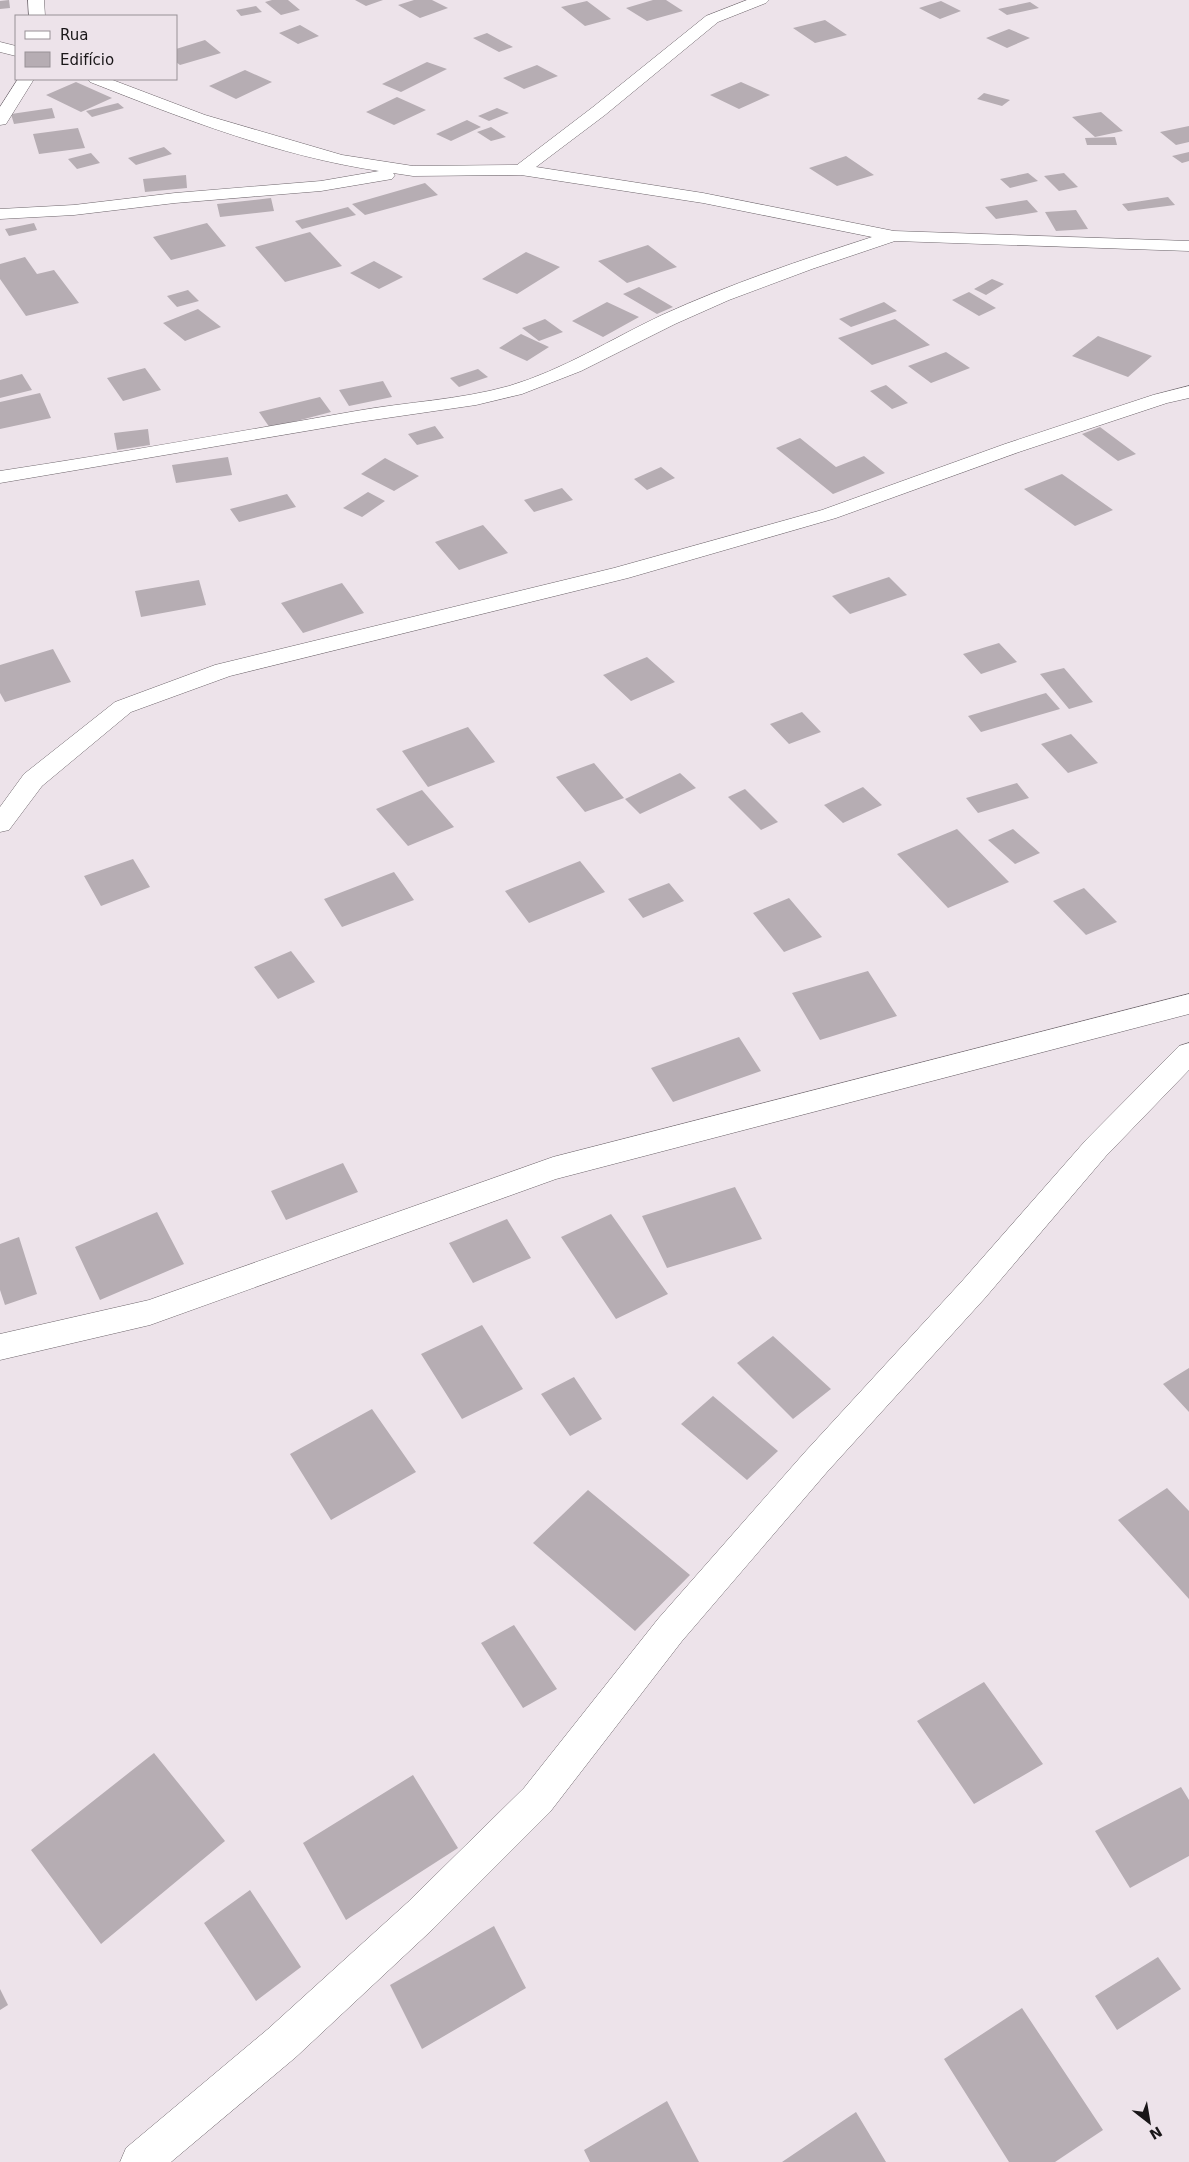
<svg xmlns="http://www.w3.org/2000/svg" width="1189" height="2162" font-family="'DejaVu Sans',sans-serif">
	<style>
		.building { fill: #b6adb3 }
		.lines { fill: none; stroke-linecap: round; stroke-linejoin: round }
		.street-casing { stroke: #6d656b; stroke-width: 1 }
		.street { fill: #fff; fill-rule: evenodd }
	</style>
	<rect width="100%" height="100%" fill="#ede3ea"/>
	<path class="building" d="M 9,0 L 10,8 L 0,9 L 0,1 Z
		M 272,0 L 288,0 L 300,10 L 281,15 L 265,2 Z
		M 355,0 L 383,0 L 366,6 Z
		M 414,0 L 432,0 L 448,8 L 420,18 L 398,5 Z
		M 653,0 L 666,0 L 683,11 L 647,21 L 626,8 Z
		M 587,1 L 611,19 L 585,26 L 561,7 Z
		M 941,1 L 961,11 L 940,19 L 919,8 Z
		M 1030,2 L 1039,8 L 1007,15 L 998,9 Z
		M 256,6 L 262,12 L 241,16 L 236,10 Z
		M 825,20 L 847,35 L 815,43 L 793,28 Z
		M 300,25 L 319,36 L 298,44 L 279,33 Z
		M 1009,29 L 1030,38 L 1007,48 L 986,38 Z
		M 487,33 L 513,47 L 499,52 L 473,38 Z
		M 205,40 L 221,53 L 180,65 L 176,62 L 176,49 Z
		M 427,62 L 447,69 L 401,92 L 382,84 Z
		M 537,65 L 558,76 L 524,89 L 503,78 Z
		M 245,70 L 272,82 L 236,99 L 209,86 Z
		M 76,82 L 112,98 L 81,112 L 46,95 Z
		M 741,82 L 770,95 L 739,109 L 710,95 Z
		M 984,93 L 1010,100 L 1002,106 L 977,99 Z
		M 397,97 L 426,110 L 394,125 L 366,112 Z
		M 118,103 L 124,108 L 92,117 L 86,111 Z
		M 52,108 L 55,118 L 14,124 L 11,114 Z
		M 497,108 L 509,113 L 489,121 L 478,116 Z
		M 1101,112 L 1123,131 L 1095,137 L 1072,117 Z
		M 467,120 L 481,127 L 451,141 L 436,134 Z
		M 1189,126 L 1189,142 L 1176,145 L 1160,132 Z
		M 491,127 L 506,137 L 491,141 L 477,132 Z
		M 78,128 L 85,148 L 39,154 L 33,134 Z
		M 1115,137 L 1117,145 L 1087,145 L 1085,138 Z
		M 164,147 L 172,154 L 136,165 L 128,158 Z
		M 1189,152 L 1189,161 L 1182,163 L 1172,156 Z
		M 91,153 L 100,163 L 77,169 L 68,159 Z
		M 846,156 L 874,175 L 837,186 L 809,168 Z
		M 1028,173 L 1038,181 L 1010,188 L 1000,179 Z
		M 1064,173 L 1078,187 L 1059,191 L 1044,176 Z
		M 186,175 L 187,188 L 145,192 L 143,179 Z
		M 425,183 L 438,195 L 365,215 L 352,204 Z
		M 1168,197 L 1175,205 L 1128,211 L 1122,204 Z
		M 271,198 L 274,211 L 220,217 L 217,204 Z
		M 1027,200 L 1038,212 L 996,219 L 985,207 Z
		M 348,207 L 356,215 L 302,229 L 295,221 Z
		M 1076,210 L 1088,229 L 1056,231 L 1045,212 Z
		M 34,223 L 37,230 L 9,236 L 5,229 Z
		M 207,223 L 226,246 L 171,260 L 153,237 Z
		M 310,232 L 342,266 L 285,282 L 255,247 Z
		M 648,245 L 677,267 L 627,283 L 598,261 Z
		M 526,252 L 560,267 L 517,294 L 482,279 Z
		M 25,257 L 37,274 L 54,270 L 79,303 L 26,316 L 0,279 L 0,264 Z
		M 374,261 L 403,277 L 379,289 L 350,273 Z
		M 992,279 L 1004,284 L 986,295 L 974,289 Z
		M 639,287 L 673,307 L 657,314 L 623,294 Z
		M 188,290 L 199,301 L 177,307 L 167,296 Z
		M 969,292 L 996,308 L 979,316 L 952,300 Z
		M 607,302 L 639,317 L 603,337 L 572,321 Z
		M 884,302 L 897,311 L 851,327 L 839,319 Z
		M 198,309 L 221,327 L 185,341 L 163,323 Z
		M 545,319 L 563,332 L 539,341 L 522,328 Z
		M 895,319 L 930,345 L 872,365 L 838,338 Z
		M 521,334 L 549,347 L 527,361 L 499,348 Z
		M 1098,336 L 1152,356 L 1128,377 L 1072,356 Z
		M 946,352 L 970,368 L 931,383 L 908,366 Z
		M 145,368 L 161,390 L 123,401 L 107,378 Z
		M 478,369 L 488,377 L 459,387 L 450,378 Z
		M 22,374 L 32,390 L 0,398 L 0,380 Z
		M 383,381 L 392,397 L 349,406 L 339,390 Z
		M 886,385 L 908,403 L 892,409 L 870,391 Z
		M 40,393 L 51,418 L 0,429 L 0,402 Z
		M 320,397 L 331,412 L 270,428 L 259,412 Z
		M 435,426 L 444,438 L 417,445 L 408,434 Z
		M 1100,427 L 1136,454 L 1118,461 L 1082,434 Z
		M 148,429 L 150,445 L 117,450 L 114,433 Z
		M 800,438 L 836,467 L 864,456 L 885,473 L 833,494 L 776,448 Z
		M 228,457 L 232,475 L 176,483 L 172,465 Z
		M 385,458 L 419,476 L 394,491 L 361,474 Z
		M 661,467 L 675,478 L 647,490 L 634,479 Z
		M 1062,474 L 1113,510 L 1075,526 L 1024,489 Z
		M 562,488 L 573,500 L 534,512 L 524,500 Z
		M 368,492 L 385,501 L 362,517 L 343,508 Z
		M 287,494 L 296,507 L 239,522 L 230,509 Z
		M 483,525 L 508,553 L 459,570 L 435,542 Z
		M 889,577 L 907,595 L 850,614 L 832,596 Z
		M 199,580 L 206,605 L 141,617 L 135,591 Z
		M 342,583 L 364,613 L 303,633 L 281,603 Z
		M 999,643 L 1017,662 L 981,674 L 963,654 Z
		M 53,649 L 71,682 L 5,702 L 0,693 L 0,665 Z
		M 647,657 L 675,682 L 631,701 L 603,675 Z
		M 1064,668 L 1093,702 L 1069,709 L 1040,674 Z
		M 1046,693 L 1060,709 L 981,732 L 968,716 Z
		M 802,712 L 821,732 L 789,744 L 770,724 Z
		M 468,727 L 495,762 L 428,787 L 402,751 Z
		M 1071,734 L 1098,763 L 1068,773 L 1041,744 Z
		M 594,763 L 624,798 L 585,812 L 556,777 Z
		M 680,773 L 696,788 L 640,814 L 625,799 Z
		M 1017,783 L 1029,798 L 978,813 L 966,798 Z
		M 863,787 L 882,805 L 843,823 L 824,805 Z
		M 745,789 L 778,822 L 761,830 L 728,797 Z
		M 422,790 L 454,827 L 408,846 L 376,809 Z
		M 957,829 L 1009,882 L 948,908 L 897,854 Z
		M 1013,829 L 1040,853 L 1015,864 L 988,840 Z
		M 133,859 L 150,887 L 101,906 L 84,876 Z
		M 580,861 L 605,892 L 529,923 L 505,891 Z
		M 394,872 L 414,900 L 342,927 L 324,899 Z
		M 669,883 L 684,901 L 643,918 L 628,899 Z
		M 1084,888 L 1117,922 L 1086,935 L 1053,901 Z
		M 789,898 L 822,937 L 784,952 L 753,913 Z
		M 291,951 L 315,982 L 278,999 L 254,967 Z
		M 868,971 L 897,1016 L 820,1040 L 792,993 Z
		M 739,1037 L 761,1071 L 673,1102 L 651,1068 Z
		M 343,1163 L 358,1192 L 286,1220 L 271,1191 Z
		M 735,1187 L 762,1239 L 667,1268 L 642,1216 Z
		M 157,1212 L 184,1264 L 100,1300 L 75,1247 Z
		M 611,1214 L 668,1294 L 616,1319 L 561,1237 Z
		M 507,1219 L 531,1258 L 473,1283 L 449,1243 Z
		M 19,1237 L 37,1294 L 5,1305 L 0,1290 L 0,1244 Z
		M 482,1325 L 523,1389 L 462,1419 L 421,1354 Z
		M 773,1336 L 831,1389 L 793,1419 L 737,1363 Z
		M 1189,1368 L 1189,1412 L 1163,1384 Z
		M 574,1377 L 602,1419 L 570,1436 L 541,1394 Z
		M 713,1396 L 778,1451 L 747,1480 L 681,1424 Z
		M 372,1409 L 416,1472 L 331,1520 L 290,1454 Z
		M 1167,1488 L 1189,1511 L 1189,1599 L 1118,1520 Z
		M 588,1490 L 690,1575 L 635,1631 L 533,1543 Z
		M 514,1625 L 557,1689 L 523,1708 L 481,1643 Z
		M 984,1682 L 1043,1764 L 974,1804 L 917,1721 Z
		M 154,1753 L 225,1841 L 101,1944 L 31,1850 Z
		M 413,1775 L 458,1848 L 346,1920 L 303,1843 Z
		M 1181,1787 L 1189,1800 L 1189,1856 L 1130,1888 L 1095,1831 Z
		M 250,1890 L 301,1967 L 256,2001 L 204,1923 Z
		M 494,1926 L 526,1988 L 422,2049 L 390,1985 Z
		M 1158,1957 L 1181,1989 L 1117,2030 L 1095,1996 Z
		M 0,1989 L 8,2005 L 0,2010 Z
		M 1022,2008 L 1103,2130 L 1055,2162 L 1009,2162 L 944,2059 Z
		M 667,2101 L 699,2162 L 590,2162 L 584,2150 Z
		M 856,2112 L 886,2162 L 782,2162 Z"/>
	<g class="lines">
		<defs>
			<path id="street" d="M 28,0 L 44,0 L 45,16 L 29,16 Z
				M 747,0 L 769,0 L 766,3 L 718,22 L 605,115 L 536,167 L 703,193 L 894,231 L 1189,241 L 1189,251 L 895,241 L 812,269 L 729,300 L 675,324 L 581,371 L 522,394 L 476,405 L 359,422 L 0,483 L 0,471 C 119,453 237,432 356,411 C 406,402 459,400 509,386 C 563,370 611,339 662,315 C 730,284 801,260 872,237 L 703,203 L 521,175 L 413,176 L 393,173 L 395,175 L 392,179 L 386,180 L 321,191 L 175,203 L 74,215 L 0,219 L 0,209 L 74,205 L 175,193 L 321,181 L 379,171 C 279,156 184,119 90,82 L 88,79 L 110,79 L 205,115 L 342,155 L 413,166 L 517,165 L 593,107 L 706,16 Z
				M 0,42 L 16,46 L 16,56 L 0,52 Z
				M 18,79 L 34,79 L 6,124 L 0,125 L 0,107 Z
				M 1189,386 L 1189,398 L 1167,403 L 1019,452 L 836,518 L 628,578 L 230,676 L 131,712 L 42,786 L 9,830 L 0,832 L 0,807 L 24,774 L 115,702 L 215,665 L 614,568 L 822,510 L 1005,444 L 1153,395 Z
				M 1189,994 L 1189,1014 L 556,1179 L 150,1325 L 0,1360 L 0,1334 L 149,1300 L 553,1157 Z
				M 1189,1043 L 1189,1070 L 1106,1156 L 985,1298 L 827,1472 L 682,1641 L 550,1812 L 434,1928 L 296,2057 L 171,2162 L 120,2162 L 126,2148 L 268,2029 L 408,1902 L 524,1788 L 658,1619 L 805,1452 L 963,1280 L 1086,1140 L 1179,1046 Z"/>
		</defs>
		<use href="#street" class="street-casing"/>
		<use href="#street" class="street"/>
	</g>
	<rect x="15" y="15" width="162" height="65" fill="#ede3ea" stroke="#989196"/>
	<rect x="25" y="31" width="25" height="8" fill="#ffffff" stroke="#989196"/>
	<text x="60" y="40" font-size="15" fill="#191618">Rua</text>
	<rect x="25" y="52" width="25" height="15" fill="#b6adb3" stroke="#989196"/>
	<text x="60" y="65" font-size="15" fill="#191618">Edifício</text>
	<g transform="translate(1149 2122) rotate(149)" stroke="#ede3ea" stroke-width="4" paint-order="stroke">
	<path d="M0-4L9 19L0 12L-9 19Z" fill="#191618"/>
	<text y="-8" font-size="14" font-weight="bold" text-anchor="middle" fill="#191618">N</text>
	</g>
</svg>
